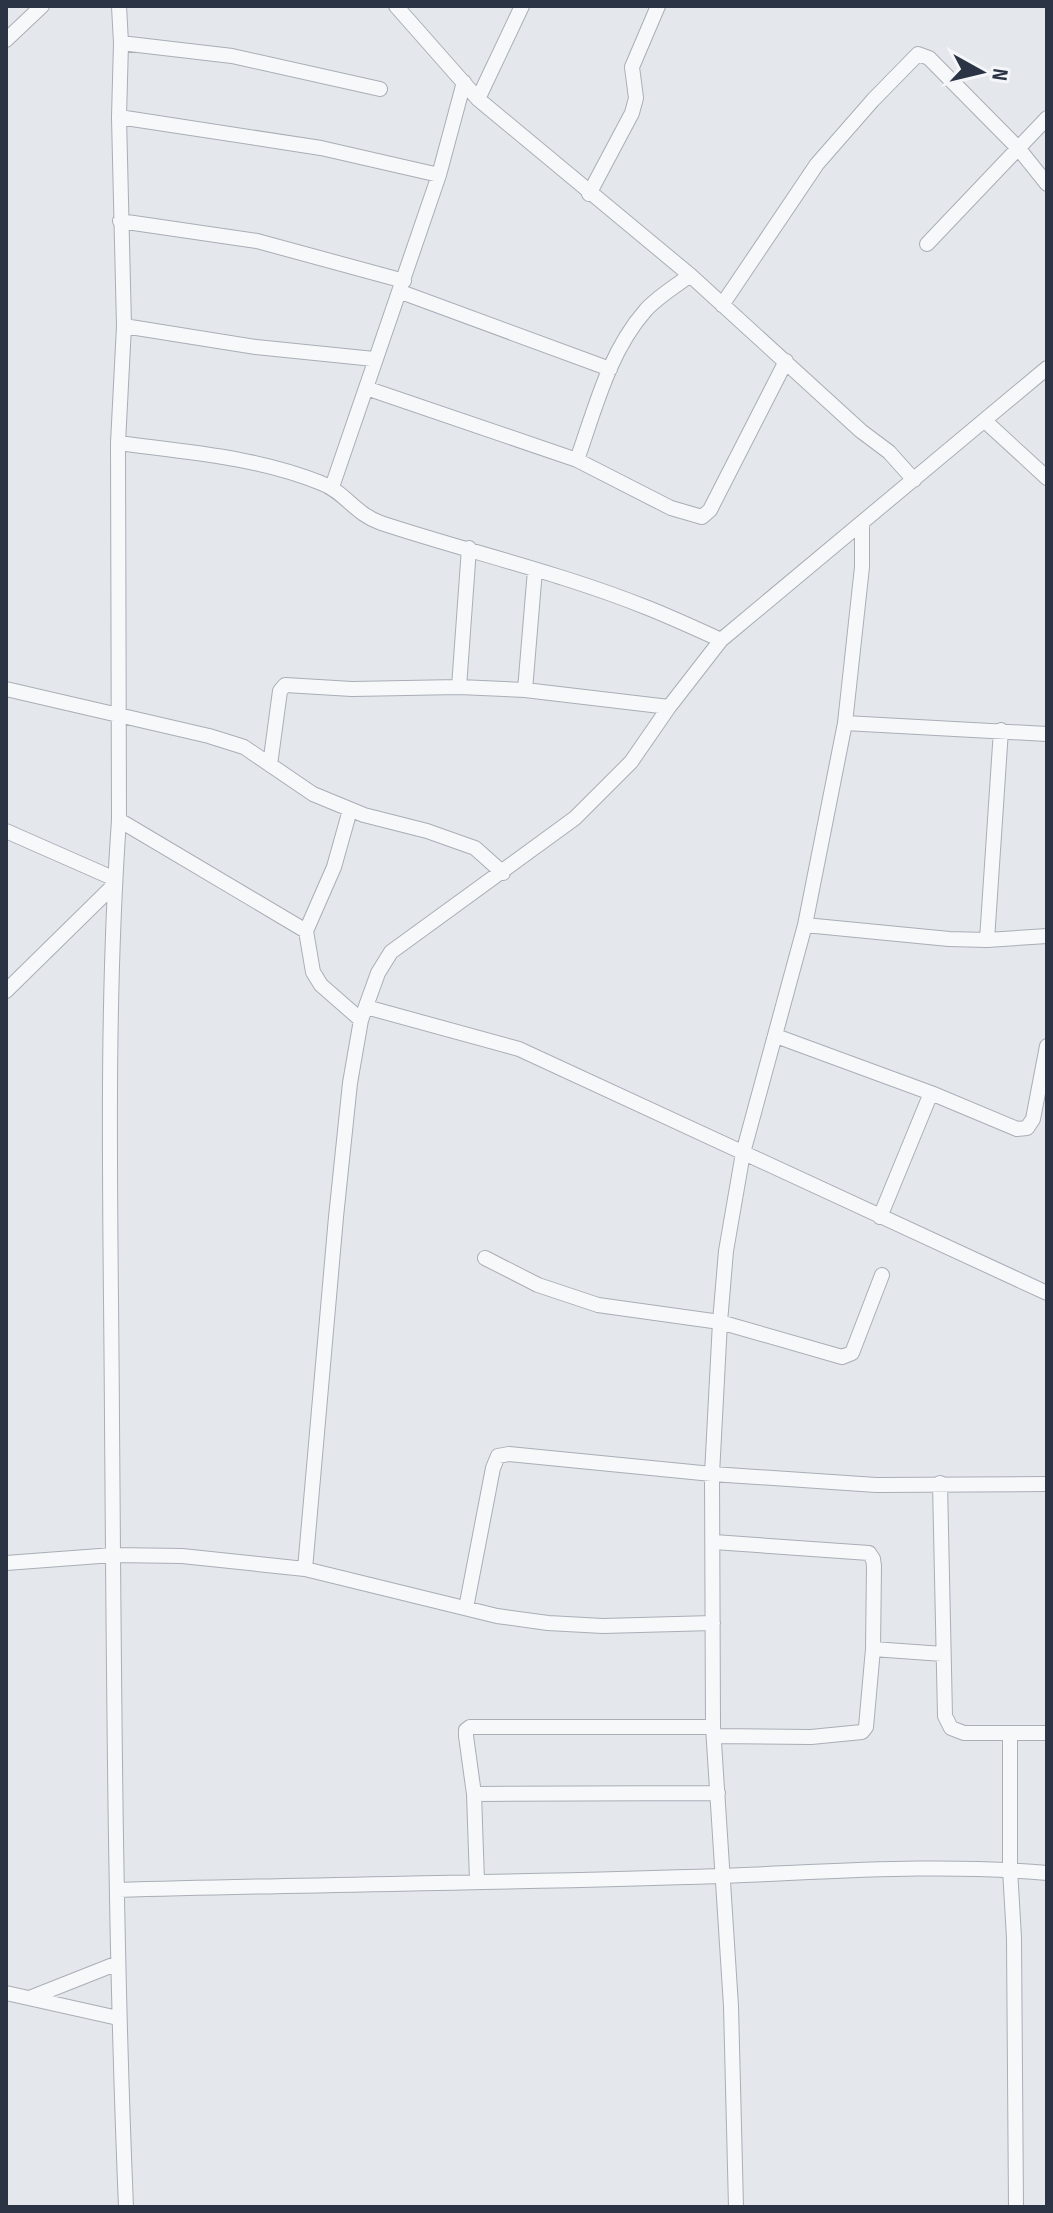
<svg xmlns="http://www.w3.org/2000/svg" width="1053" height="2213" font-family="'Sofia Sans Condensed',sans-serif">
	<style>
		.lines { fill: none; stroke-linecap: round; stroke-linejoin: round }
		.minor-casing { stroke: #a9aeb7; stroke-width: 16 }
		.minor { stroke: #f7f8fa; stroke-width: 14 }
	</style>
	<rect width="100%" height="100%" fill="#e4e7ec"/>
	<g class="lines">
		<defs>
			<path id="minor" d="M 119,6 L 121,43 L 119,117 L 124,326 L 118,443 L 119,820 C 105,1020 111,1220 112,1420 C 114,1682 115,1945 126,2207
				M 396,6 L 478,99 L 690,275 L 861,431 L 889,452 L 914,480
				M 6,40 L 42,6
				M 121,43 L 232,56 L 380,89
				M 478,99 L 522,6
				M 119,117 L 321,148 L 439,175
				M 589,194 L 632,113 L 636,98 L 632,67 L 658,6
				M 120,221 L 257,241 L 404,281
				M 927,244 L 1047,118
				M 401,292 L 610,369
				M 722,305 L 817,164 L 873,100 L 918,54 L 929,58 L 1019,149 L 1047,184
				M 124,326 L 256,347 L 374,359
				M 366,388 L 577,460 L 671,508 L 702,517 L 710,510 L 786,361
				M 985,421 L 1047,478
				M 118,443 C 186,452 257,457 321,483 C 345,492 355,514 381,523 C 469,552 561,573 648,608 C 673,618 697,629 721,640
				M 577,460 C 595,409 609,352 645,311 C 657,297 675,287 690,275
				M 332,487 L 439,175 L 464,82
				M 459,687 L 469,548
				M 6,689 L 209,736 L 244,747 L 313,794 L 364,815 L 427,831 L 475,848 L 503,873
				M 525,690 L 535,570
				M 845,723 L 1047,734
				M 270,765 L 280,691 L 285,685 L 352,689 L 459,687 L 525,690 L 669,707
				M 350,810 L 334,867 L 306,931 L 313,972 L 321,985 L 361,1020
				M 119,820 L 306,931
				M 6,831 L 115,879
				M 805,925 L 949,939 L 987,940 L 1047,936
				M 987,940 L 1001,730
				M 6,991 L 115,884
				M 366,1007 L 519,1049 L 1047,1293
				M 776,1036 L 931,1093 L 1017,1129 L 1027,1128 L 1033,1119 L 1047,1046
				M 880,1217 L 931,1093
				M 485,1258 L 538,1285 L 598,1305 L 720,1322 L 842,1357 L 852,1353 L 882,1275
				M 940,1483 L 945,1716 L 951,1728 L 964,1733 L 1047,1733
				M 6,1563 L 113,1555 L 182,1556 L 305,1569 L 497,1616 L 548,1623 L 603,1626 L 713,1623
				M 305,1569 L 336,1217 L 350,1083 L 361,1020 L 378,973 L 391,952 L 575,818 L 631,762 L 669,707 L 721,640 L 1047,368
				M 466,1608 L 493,1468 L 498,1456 L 509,1454 L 712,1474 L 876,1485 L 1047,1484
				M 873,1649 L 943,1654
				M 1010,1733 L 1010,1869 L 1014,1938 L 1016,2207
				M 714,1736 L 811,1737 L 862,1732 L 866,1727 L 873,1649 L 874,1566 L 873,1559 L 869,1553 L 714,1542
				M 474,1794 L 718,1793
				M 477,1881 L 474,1794 L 466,1736 L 466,1730 L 470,1727 L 713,1727
				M 118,1890 C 318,1884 519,1883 719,1876 C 829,1872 938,1863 1047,1873
				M 6,1993 L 118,2018
				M 32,1997 L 118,1963
				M 736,2207 L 731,2006 L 713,1727 L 712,1474 L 720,1322 L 726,1251 L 743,1153 L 805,925 L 845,723 L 862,567 L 862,523"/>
		</defs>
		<use href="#minor" class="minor-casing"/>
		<use href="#minor" class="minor"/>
	</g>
	<rect width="1053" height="2213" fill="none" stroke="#2b3445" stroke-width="16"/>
	<g transform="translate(981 72) rotate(98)" stroke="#f4f6f9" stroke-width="6" paint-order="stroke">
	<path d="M0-6L14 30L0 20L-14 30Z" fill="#2b3445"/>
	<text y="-12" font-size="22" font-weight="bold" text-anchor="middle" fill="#2b3445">N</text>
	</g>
</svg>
